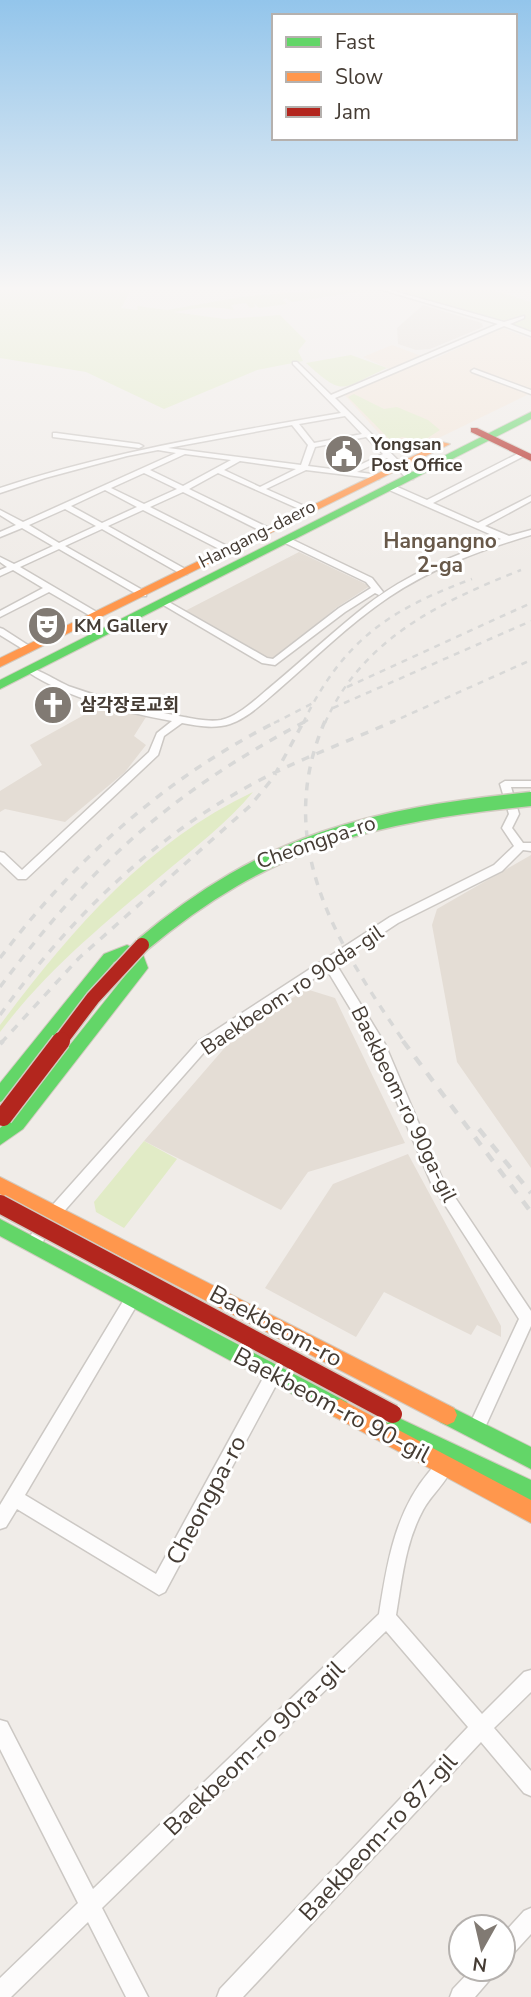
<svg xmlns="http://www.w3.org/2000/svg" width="531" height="1997" font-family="'Nunito Sans','Noto Sans KR',sans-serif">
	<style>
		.residential { fill: #e4ddd5 }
		.commercial { fill: #f3e6d9 }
		.green { fill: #e1ebc6 }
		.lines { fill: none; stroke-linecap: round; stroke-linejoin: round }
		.street-casing { stroke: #ccc8c4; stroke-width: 3 }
		.fast-casing { stroke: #d2cbc1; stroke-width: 2 }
		.slow-casing { stroke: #d2cbc1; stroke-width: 2 }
		.jam-casing { stroke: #d2cbc1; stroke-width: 2 }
		.street { fill: #fdfcfc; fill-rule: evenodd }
		.fast { fill: #63d668; fill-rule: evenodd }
		.slow { fill: #ff974d; fill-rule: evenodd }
		.jam { fill: #b3261e; fill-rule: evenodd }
		.rail-far2 { stroke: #d8d8d7; stroke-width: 2.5; stroke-dasharray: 6 6; stroke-linecap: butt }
		.rail-far1 { stroke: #d8d8d7; stroke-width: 3.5; stroke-dasharray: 8 8; stroke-linecap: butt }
		.rail { stroke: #d8d8d7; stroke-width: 4.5; stroke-dasharray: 10 10; stroke-linecap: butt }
		.fast-bridge-casing { stroke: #d2cbc1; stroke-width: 17; stroke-linecap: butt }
		.jam-bridge-far1-casing { stroke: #d2cbc1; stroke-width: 17; stroke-linecap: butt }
		.jam-bridge-casing { stroke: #d2cbc1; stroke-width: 21; stroke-linecap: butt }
		.fast-bridge { stroke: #63d668; stroke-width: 14 }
		.jam-bridge-far1 { stroke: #b3261e; stroke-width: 14 }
		.jam-bridge { stroke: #b3261e; stroke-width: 18 }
		.labels { text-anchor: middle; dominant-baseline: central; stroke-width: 6; stroke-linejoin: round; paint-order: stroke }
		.far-poi-label { font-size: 18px; font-weight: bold; fill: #453c34; stroke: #fff; text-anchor: start }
		.far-street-label { font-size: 18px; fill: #453c34; stroke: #fff }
		.far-quarter-label { font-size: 21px; font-weight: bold; fill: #68594a; stroke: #fff }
		.street-label { font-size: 21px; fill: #453c34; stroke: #fff }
		.near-street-label { font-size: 24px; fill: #453c34; stroke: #fff }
	</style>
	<rect width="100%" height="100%" fill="#f0ece8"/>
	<path class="residential" d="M 423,305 L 482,323 L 483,327 L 430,349 L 416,350 L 398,344 L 397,328 Z
		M 299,552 L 370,586 L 336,608 L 275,659 L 264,658 L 185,611 Z
		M 102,705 L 146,717 L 134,736 L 146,745 L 125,772 L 65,822 L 5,809 L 0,812 L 0,791 L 42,765 L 30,745 Z
		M 531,855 L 531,1168 L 457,1062 L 432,925 L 437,909 Z
		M 306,989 L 335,998 L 405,1143 L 308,1172 L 281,1210 L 144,1141 L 234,1037 Z
		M 408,1154 L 501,1326 L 501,1337 L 477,1325 L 471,1335 L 384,1292 L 356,1337 L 265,1288 L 333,1184 Z"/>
	<path class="commercial" d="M 502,328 L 531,339 L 531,393 L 408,453 L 395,451 L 340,390 L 389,369 L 363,357 L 392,345 L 432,360 Z"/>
	<path class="green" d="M 0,286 L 133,286 L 121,308 L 138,310 L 137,306 L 167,310 L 241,297 L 343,288 L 363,291 L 292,302 L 286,298 L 282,300 L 287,304 L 259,308 L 254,303 L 255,307 L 250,308 L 246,303 L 231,305 L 234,310 C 211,305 198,308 173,312 L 225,319 L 280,315 L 306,341 L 298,351 L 303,361 L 257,370 L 164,409 L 86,372 L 0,358 Z
		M 392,286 L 481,286 L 531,302 L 531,333 L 388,287 Z
		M 351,355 L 387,368 C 340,389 345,398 306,363 Z
		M 354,394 L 384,409 L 397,407 L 428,420 L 440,430 L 423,441 L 402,437 L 392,442 L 348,397 Z
		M 253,792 C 226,824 194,848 162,875 C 103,924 46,971 0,1032 L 0,1025 C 70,932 145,843 253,792 Z
		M 144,1141 L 177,1159 L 124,1228 L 96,1212 L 94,1202 Z"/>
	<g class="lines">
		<defs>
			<path id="street" d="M 376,286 L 504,322 L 524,316 L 524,318 L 510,324 L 531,332 L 531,336 L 504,326 L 335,398 L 413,475 L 413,479 L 407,479 L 387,458 L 357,472 L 379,475 L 379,479 L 306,470 L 266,489 L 309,508 L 309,512 L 306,512 L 218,473 L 189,489 L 269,528 L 269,532 L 263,532 L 183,492 L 150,507 L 231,548 L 231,552 L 225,552 L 143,510 L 108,526 L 187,570 L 187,574 L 181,574 L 102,529 L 65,546 L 146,592 L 146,596 L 140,596 L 59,549 L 20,567 L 100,614 L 100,618 L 94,618 L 49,592 L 0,617 L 0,611 L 43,588 L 13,570 L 0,576 L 0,570 L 7,567 L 0,562 L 0,557 L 14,564 L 53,546 L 22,528 L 0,537 L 0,532 L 16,525 L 0,515 L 0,510 L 23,522 L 176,453 L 158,450 L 127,456 L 45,478 L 0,493 L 0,488 C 111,451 226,433 341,413 L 293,364 L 293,362 L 297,362 L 331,395 L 498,324 L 376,288 ZM 345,416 L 362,434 L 314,443 L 299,424 ZM 292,425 L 308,445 L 301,465 L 168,448 ZM 366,437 L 383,454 L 347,471 L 308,466 L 315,447 ZM 185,454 L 231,460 L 183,486 L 150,470 ZM 240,461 L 296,469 L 260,487 L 224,470 ZM 144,473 L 177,489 L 144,504 L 111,488 ZM 105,490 L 137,507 L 102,523 L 71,506 ZM 65,509 L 96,526 L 59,543 L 29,525 Z
				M 474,369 L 531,390 L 531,394 L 472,372 L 471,371 Z
				M 56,433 L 139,444 L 143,446 L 139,448 L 53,437 L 53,433 Z
				M 521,452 L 528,454 L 433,503 L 478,523 L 531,496 L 531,501 L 485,526 L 509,536 L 531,530 L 531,535 C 481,550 432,568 389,597 C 349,624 314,659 278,690 C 264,702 248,718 230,724 C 215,729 197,726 182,723 L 164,736 L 158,755 L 26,879 L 18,879 L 0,862 L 0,852 L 4,853 L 22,870 L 149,752 L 157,733 L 172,721 C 124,712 69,699 28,672 L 28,668 C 36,667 60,683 71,687 C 108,700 146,710 184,717 C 196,719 209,722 221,720 C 240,716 259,696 274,684 C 305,658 335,630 367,605 C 407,574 454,555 501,539 L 387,489 L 387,485 L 393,485 L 427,500 Z
				M 283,538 L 289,538 L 372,578 L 383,592 L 379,595 L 375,593 L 345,612 L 275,665 L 262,663 L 160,603 L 167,601 L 267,658 L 273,659 L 339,608 L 371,588 L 366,582 L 283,542 Z
				M 0,628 L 3,629 L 34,649 L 29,652 L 26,651 L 0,635 Z
				M 505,781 L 531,781 L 531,787 L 511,787 L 519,814 L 512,828 L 523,843 L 531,843 L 531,851 L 523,850 L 502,871 L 398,923 L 336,964 L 385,1044 L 442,1178 L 531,1311 L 531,1326 L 482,1434 L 476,1436 L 470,1434 L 468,1428 L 519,1319 L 432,1185 L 373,1046 L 327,970 L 207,1049 L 59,1217 L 38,1249 L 33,1251 L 28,1249 L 26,1244 L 28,1239 L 49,1209 L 199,1041 L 390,917 L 494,865 L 514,846 L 502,828 L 509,814 L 500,784 Z
				M 133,1291 L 138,1293 L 140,1298 L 138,1303 L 25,1495 L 156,1574 L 268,1369 L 274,1366 L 280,1369 L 282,1374 L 165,1592 L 159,1595 L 17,1509 L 6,1527 L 0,1529 L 0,1505 L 128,1293 Z
				M 445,1458 L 451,1460 L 453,1466 C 447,1482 431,1495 423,1510 C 405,1543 402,1580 396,1615 L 482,1714 L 524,1672 L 531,1670 L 531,1692 L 494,1728 L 531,1771 L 531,1796 L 524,1793 L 481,1742 L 243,1997 L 217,1997 L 220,1989 L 468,1727 L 386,1631 L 102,1908 L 148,1997 L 126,1997 L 88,1922 L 11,1997 L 0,1997 L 0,1978 L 78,1903 L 0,1749 L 0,1720 L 7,1722 L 93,1889 L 379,1614 C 387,1563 395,1512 429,1472 C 434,1466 438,1461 445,1458 Z
				M 531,1908 L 531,1934 L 510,1957 L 503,1960 L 503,1934 L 524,1911 Z
				M 472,1969 L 497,1969 L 493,1976 L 475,1997 L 450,1997 L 453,1989 Z"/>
			<path id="fast" d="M 531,412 L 531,419 L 0,689 L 0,680 Z
				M 127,945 L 142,952 L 148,968 L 145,972 L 23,1129 L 0,1145 L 0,1128 L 11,1119 L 132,967 L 130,959 L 126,957 L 114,962 L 6,1100 L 0,1102 L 0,1083 L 104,954 Z
				M 0,1219 L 347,1402 L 350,1409 L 347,1416 L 340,1419 L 333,1416 L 0,1236 Z
				M 447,1405 L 531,1447 L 531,1469 L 440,1422 L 437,1415 L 440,1408 Z
				M 388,1413 L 531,1480 L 531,1502 L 381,1430 L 378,1423 L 381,1416 Z"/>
			<path id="slow" d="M 442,442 L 450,444 L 0,667 L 0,658 Z
				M 0,1177 L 454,1408 L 457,1415 L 454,1422 L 447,1425 L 440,1422 L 0,1194 Z
				M 340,1399 L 531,1500 L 531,1523 L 333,1416 L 330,1409 L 333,1402 Z"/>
			<path id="jam" d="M 471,428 L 477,428 L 531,454 L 531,461 L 471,432 Z"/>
		</defs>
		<use href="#street" class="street-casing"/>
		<use href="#fast" class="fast-casing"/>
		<use href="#slow" class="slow-casing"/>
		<use href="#jam" class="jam-casing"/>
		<use href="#street" class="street"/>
		<use href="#fast" class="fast"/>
		<use href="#slow" class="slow"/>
		<use href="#jam" class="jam"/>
		<path class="rail-far2" d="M 347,687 L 531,603
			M 333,708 L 531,621
			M 274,723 L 315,702
			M 303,723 L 308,720
			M 303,723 C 343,641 388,610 472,579
			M 325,723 C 362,639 440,602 521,570
			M 390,723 L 531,660"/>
		<path class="rail-far1" d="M 325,721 C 272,843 337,944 405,1043
			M 0,958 C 75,859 166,777 278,721
			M 0,987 C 92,864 170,793 306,721
			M 0,1015 C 69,919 152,837 258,781 C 302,758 349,741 394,721
			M 1,1043 L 79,958 L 250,806 L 273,778 L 304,721"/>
		<path class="rail" d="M 403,1041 L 531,1212
			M 0,1044 L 3,1041
			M 479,1129 L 531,1193"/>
		<defs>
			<path id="fast-bridge" d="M 142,945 C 267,840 372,815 531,799"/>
			<path id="jam-bridge-far1" d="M 59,1043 L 93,998 L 142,945"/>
			<path id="jam-bridge" d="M 3,1117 L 61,1041
				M 0,1204 L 393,1414"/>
		</defs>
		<use href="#fast-bridge" class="fast-bridge-casing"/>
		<use href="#jam-bridge-far1" class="jam-bridge-far1-casing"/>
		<use href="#jam-bridge" class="jam-bridge-casing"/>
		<use href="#fast-bridge" class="fast-bridge"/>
		<use href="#jam-bridge-far1" class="jam-bridge-far1"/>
		<use href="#jam-bridge" class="jam-bridge"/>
	</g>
	<linearGradient id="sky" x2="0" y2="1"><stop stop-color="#93c5eb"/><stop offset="0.51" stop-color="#f8f6f5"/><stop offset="1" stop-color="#f8f6f5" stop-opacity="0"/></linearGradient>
	<rect width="531" height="565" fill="url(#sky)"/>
	<defs>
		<symbol id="civic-disc" viewBox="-11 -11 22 22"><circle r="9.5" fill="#817a73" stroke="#fff"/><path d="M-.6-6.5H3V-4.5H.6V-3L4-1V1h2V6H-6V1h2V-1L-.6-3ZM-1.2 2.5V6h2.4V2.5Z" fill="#fff"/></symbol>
		<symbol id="theatre-disc" viewBox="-11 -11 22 22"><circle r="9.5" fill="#817a73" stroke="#fff"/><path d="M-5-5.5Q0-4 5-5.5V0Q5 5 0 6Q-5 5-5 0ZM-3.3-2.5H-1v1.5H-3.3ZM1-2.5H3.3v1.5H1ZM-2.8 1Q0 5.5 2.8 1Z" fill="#fff"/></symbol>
		<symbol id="church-disc" viewBox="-11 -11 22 22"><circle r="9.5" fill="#817a73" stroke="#fff"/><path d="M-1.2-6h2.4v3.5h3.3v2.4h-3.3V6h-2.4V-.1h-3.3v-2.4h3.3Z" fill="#fff"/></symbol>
	</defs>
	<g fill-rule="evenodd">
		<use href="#civic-disc" x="322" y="432" width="44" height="44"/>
		<use href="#theatre-disc" x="25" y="604" width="44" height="44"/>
		<use href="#church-disc" x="31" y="683" width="44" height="44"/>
	</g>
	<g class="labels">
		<g class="far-poi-label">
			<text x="371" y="444">Yongsan<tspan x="371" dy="21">Post Office</tspan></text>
			<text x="74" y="626">KM Gallery</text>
			<text x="80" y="705">삼각장로교회</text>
		</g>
		<g class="far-street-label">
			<text transform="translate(257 534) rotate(-27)">Hangang-daero</text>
		</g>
		<g class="far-quarter-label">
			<text x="440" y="541">Hangangno<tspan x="440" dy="24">2-ga</tspan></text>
		</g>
		<g class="street-label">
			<text transform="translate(316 842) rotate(-19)">Cheongpa-ro</text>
			<text transform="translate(292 990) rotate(-34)">Baekbeom-ro 90da-gil</text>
			<text transform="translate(404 1104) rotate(64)">Baekbeom-ro 90ga-gil</text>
		</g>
		<g class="near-street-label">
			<text transform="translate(276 1326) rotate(28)">Baekbeom-ro</text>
			<text transform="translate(332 1405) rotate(28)">Baekbeom-ro 90-gil</text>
			<text transform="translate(206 1500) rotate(-62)">Cheongpa-ro</text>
			<text transform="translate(254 1748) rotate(-44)">Baekbeom-ro 90ra-gil</text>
			<text transform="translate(378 1837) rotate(-47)">Baekbeom-ro 87-gil</text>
		</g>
	</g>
	<rect x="272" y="14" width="245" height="126" fill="#ffffff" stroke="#b5b1ae" stroke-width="2"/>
	<rect x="286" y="37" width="35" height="10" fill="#63d668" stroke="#b5b1ae" stroke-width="2"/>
	<text x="335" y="49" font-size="21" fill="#453c34">Fast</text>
	<rect x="286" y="72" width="35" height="10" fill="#ff974d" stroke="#b5b1ae" stroke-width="2"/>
	<text x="335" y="84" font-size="21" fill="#453c34">Slow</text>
	<rect x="286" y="107" width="35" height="10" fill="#b3261e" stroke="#b5b1ae" stroke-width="2"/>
	<text x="335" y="119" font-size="21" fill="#453c34">Jam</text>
	<g transform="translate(482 1948) rotate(188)"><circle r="33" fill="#ffffff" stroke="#b5b1ae" stroke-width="2"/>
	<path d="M0-5L12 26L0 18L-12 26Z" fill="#817a73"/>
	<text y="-10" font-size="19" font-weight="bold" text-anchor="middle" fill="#453c34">N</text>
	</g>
</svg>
